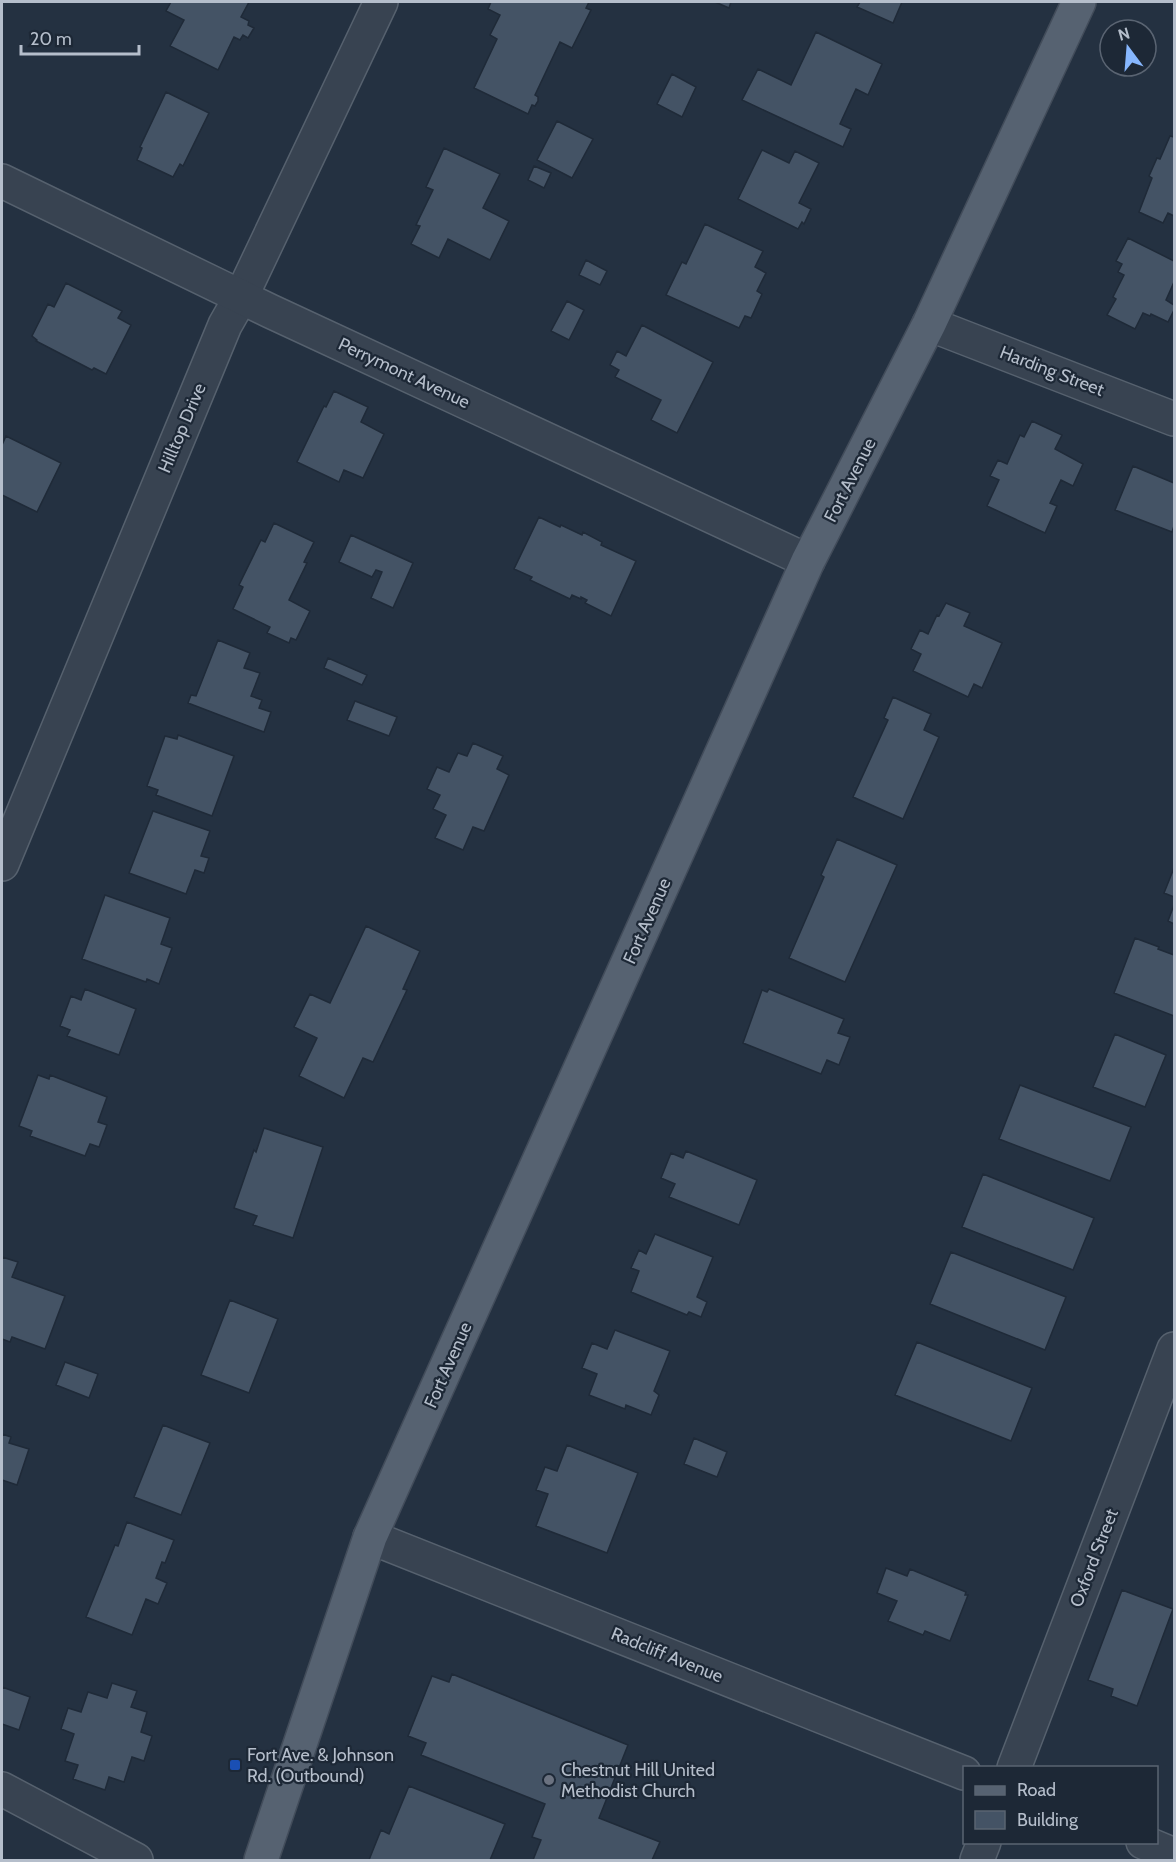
<svg xmlns="http://www.w3.org/2000/svg" width="1176" height="1862" font-family="Cabin,sans-serif">
	<style>
		.building { fill: #445365; stroke: #1f2a38; stroke-width: 1.5 }
		.lines { fill: none; stroke-linecap: round; stroke-linejoin: round }
		.minor-casing { stroke: #56616e; stroke-width: 36 }
		.tertiary-casing { stroke: #56616e; stroke-width: 36 }
		.primary-casing { stroke: #424c5a; stroke-width: 36 }
		.minor { stroke: #384351; stroke-width: 33 }
		.tertiary { stroke: #384351; stroke-width: 33 }
		.primary { stroke: #566271; stroke-width: 33 }
		.transit-dot { fill: #1a4fb4; stroke: #1d2836; stroke-width: 2 }
		.worship-dot { fill: #6b7280; stroke: #1d2836; stroke-width: 2 }
		.labels { text-anchor: middle; dominant-baseline: central; stroke-width: 4.5; stroke-linejoin: round; paint-order: stroke }
		.street-label { font-size: 18px; fill: #b5becb; stroke: #1d2836 }
		.poi-label { font-size: 18px; fill: #b5becb; stroke: #1d2836; text-anchor: start }
	</style>
	<rect width="100%" height="100%" fill="#243141"/>
	<path class="building" d="M 171,2 L 249,2 L 241,17 L 249,21 L 248,25 L 254,28 L 248,38 L 243,35 L 240,40 L 234,37 L 218,70 L 170,46 L 184,20 L 166,11 Z
		M 491,2 L 589,2 L 586,8 L 591,10 L 572,48 L 560,42 L 535,95 L 538,97 L 538,101 L 535,106 L 532,105 L 528,114 L 474,88 L 497,39 L 490,35 L 500,15 L 488,9 Z
		M 715,2 L 731,2 L 729,8 Z
		M 860,2 L 902,2 L 893,23 L 857,7 Z
		M 816,32 L 882,64 L 868,95 L 856,89 L 840,124 L 851,129 L 843,147 L 742,100 L 758,69 L 791,85 Z
		M 672,74 L 696,87 L 682,117 L 657,104 Z
		M 166,92 L 209,113 L 183,166 L 180,164 L 173,177 L 137,160 L 142,148 L 140,147 Z
		M 557,121 L 593,139 L 572,178 L 537,160 Z
		M 1170,136 L 1174,137 L 1174,216 L 1168,213 L 1163,223 L 1139,212 L 1152,178 L 1149,176 L 1157,158 L 1160,159 Z
		M 444,148 L 500,174 L 483,208 L 509,221 L 490,260 L 448,239 L 439,258 L 411,244 L 420,226 L 416,225 L 433,190 L 426,187 Z
		M 762,150 L 789,163 L 795,151 L 819,163 L 799,203 L 811,209 L 804,224 L 802,222 L 798,229 L 738,199 Z
		M 534,166 L 551,173 L 544,188 L 528,180 Z
		M 705,224 L 763,251 L 755,267 L 766,273 L 757,291 L 762,294 L 751,318 L 745,316 L 739,328 L 666,295 L 682,262 L 686,264 Z
		M 1128,238 L 1174,261 L 1174,282 L 1166,300 L 1174,305 L 1174,310 L 1168,322 L 1151,314 L 1150,316 L 1143,313 L 1135,329 L 1107,315 L 1116,299 L 1113,297 L 1124,275 L 1118,272 L 1122,264 L 1116,261 Z
		M 586,260 L 607,271 L 600,285 L 579,275 Z
		M 66,283 L 122,311 L 118,318 L 131,325 L 106,374 L 94,368 L 92,370 L 36,341 L 37,340 L 32,336 L 48,304 L 54,307 Z
		M 567,301 L 584,310 L 569,340 L 551,331 Z
		M 642,325 L 713,362 L 677,433 L 651,420 L 661,400 L 615,377 L 619,370 L 610,365 L 617,351 L 626,356 Z
		M 334,391 L 368,407 L 361,422 L 384,434 L 363,478 L 344,470 L 339,482 L 297,462 L 324,406 L 326,407 Z
		M 1032,421 L 1062,435 L 1055,449 L 1083,464 L 1073,486 L 1061,480 L 1050,503 L 1057,506 L 1045,533 L 987,506 L 999,480 L 990,476 L 998,460 L 1007,464 L 1020,435 L 1024,437 Z
		M 6,436 L 61,463 L 37,512 L 2,495 L 2,445 Z
		M 1133,466 L 1174,483 L 1174,526 L 1172,532 L 1115,510 Z
		M 539,517 L 560,527 L 561,525 L 582,535 L 583,532 L 602,542 L 601,545 L 636,561 L 611,616 L 585,603 L 587,600 L 581,597 L 581,599 L 572,595 L 570,599 L 530,580 L 532,577 L 514,569 Z
		M 274,523 L 314,542 L 304,562 L 307,563 L 289,600 L 310,611 L 296,640 L 291,638 L 289,643 L 267,633 L 270,627 L 233,609 L 243,587 L 239,585 L 261,540 L 265,542 Z
		M 351,535 L 413,563 L 393,608 L 371,598 L 382,572 L 376,570 L 372,577 L 339,562 Z
		M 946,603 L 970,613 L 964,626 L 1002,643 L 982,688 L 974,684 L 968,697 L 913,671 L 921,654 L 911,649 L 920,630 L 928,634 L 937,615 L 939,616 Z
		M 218,640 L 250,653 L 244,668 L 260,673 L 251,696 L 262,700 L 259,708 L 271,712 L 264,732 L 188,703 L 191,695 L 196,696 Z
		M 328,658 L 367,675 L 362,685 L 324,668 Z
		M 893,697 L 931,714 L 924,730 L 939,737 L 903,819 L 853,797 L 888,720 L 884,718 Z
		M 355,701 L 397,717 L 389,736 L 347,720 Z
		M 178,735 L 234,756 L 212,816 L 156,795 L 158,790 L 147,786 L 165,736 L 177,739 Z
		M 473,743 L 503,756 L 497,769 L 509,775 L 484,831 L 473,827 L 463,850 L 435,838 L 446,815 L 433,809 L 440,795 L 427,789 L 437,767 L 449,772 L 458,753 L 467,756 Z
		M 153,811 L 210,831 L 201,856 L 209,858 L 204,873 L 195,870 L 186,894 L 129,873 Z
		M 837,839 L 897,865 L 845,982 L 789,958 L 824,877 L 821,875 Z
		M 1174,868 L 1174,897 L 1164,893 Z
		M 105,895 L 170,918 L 161,944 L 172,948 L 159,984 L 147,979 L 146,982 L 82,959 Z
		M 1174,905 L 1174,924 L 1168,921 Z
		M 366,926 L 420,951 L 403,989 L 407,990 L 373,1062 L 363,1058 L 344,1098 L 299,1076 L 317,1038 L 294,1027 L 310,994 L 330,1003 Z
		M 1135,938 L 1159,947 L 1158,949 L 1174,955 L 1174,1016 L 1114,993 Z
		M 85,989 L 136,1009 L 119,1055 L 67,1036 L 70,1030 L 60,1026 L 71,996 L 81,1000 Z
		M 769,989 L 844,1019 L 838,1033 L 850,1037 L 839,1065 L 827,1060 L 821,1074 L 743,1043 L 762,990 L 767,992 Z
		M 1115,1034 L 1166,1055 L 1145,1107 L 1093,1087 Z
		M 38,1075 L 49,1079 L 50,1075 L 107,1097 L 98,1122 L 107,1125 L 99,1147 L 90,1144 L 85,1156 L 30,1136 L 32,1131 L 19,1126 Z
		M 1020,1085 L 1131,1127 L 1110,1181 L 999,1139 Z
		M 264,1128 L 323,1147 L 293,1238 L 253,1225 L 257,1216 L 234,1208 L 254,1150 L 256,1152 Z
		M 686,1151 L 757,1180 L 739,1225 L 669,1197 L 675,1184 L 661,1178 L 671,1153 L 683,1158 Z
		M 983,1174 L 1094,1218 L 1073,1270 L 962,1227 Z
		M 655,1234 L 713,1257 L 697,1297 L 707,1302 L 701,1317 L 689,1312 L 687,1315 L 631,1292 L 639,1271 L 631,1268 L 639,1250 L 646,1254 Z
		M 951,1252 L 1066,1297 L 1045,1350 L 930,1304 Z
		M 2,1257 L 18,1262 L 12,1277 L 65,1296 L 45,1349 L 12,1337 L 10,1342 L 2,1339 Z
		M 230,1300 L 278,1319 L 249,1393 L 201,1375 Z
		M 615,1330 L 670,1351 L 654,1391 L 659,1395 L 651,1415 L 626,1405 L 625,1409 L 589,1395 L 597,1374 L 582,1368 L 592,1343 L 607,1349 Z
		M 917,1342 L 1032,1388 L 1011,1441 L 895,1395 Z
		M 65,1362 L 98,1374 L 89,1398 L 56,1385 Z
		M 163,1425 L 210,1443 L 181,1515 L 134,1497 Z
		M 2,1434 L 11,1437 L 9,1443 L 29,1449 L 17,1485 L 2,1480 Z
		M 694,1438 L 727,1452 L 717,1477 L 684,1464 Z
		M 567,1445 L 638,1473 L 607,1553 L 536,1526 L 548,1494 L 536,1490 L 545,1467 L 557,1471 Z
		M 127,1522 L 174,1540 L 165,1563 L 162,1562 L 156,1578 L 167,1583 L 158,1604 L 146,1599 L 132,1635 L 86,1617 L 115,1545 L 118,1546 Z
		M 886,1568 L 907,1576 L 910,1569 L 966,1592 L 965,1595 L 968,1595 L 950,1641 L 925,1631 L 923,1635 L 888,1621 L 897,1601 L 877,1593 Z
		M 1122,1590 L 1173,1609 L 1137,1706 L 1111,1696 L 1113,1689 L 1088,1680 Z
		M 452,1674 L 628,1745 L 599,1818 L 660,1842 L 652,1860 L 533,1860 L 541,1840 L 532,1837 L 545,1804 L 421,1755 L 426,1743 L 408,1736 L 432,1676 L 449,1682 Z
		M 112,1683 L 137,1691 L 131,1707 L 147,1712 L 141,1732 L 152,1736 L 144,1761 L 132,1757 L 124,1782 L 109,1777 L 105,1790 L 73,1779 L 78,1765 L 65,1761 L 74,1734 L 61,1729 L 68,1708 L 81,1712 L 88,1692 L 107,1698 Z
		M 2,1687 L 30,1697 L 19,1730 L 2,1724 Z
		M 409,1786 L 505,1824 L 490,1860 L 369,1860 L 381,1830 L 389,1834 Z"/>
	<g class="lines">
		<defs>
			<path id="minor" d="M 929,324 L 1174,419
				M 2,864 L 225,325 L 241,297 L 381,2
				M 370,1537 L 964,1773
				M 1014,1768 L 1174,1349
				M 2,1789 L 136,1860
				M 1143,1842 L 1174,1855
				M 977,1860 L 984,1842"/>
			<path id="tertiary" d="M 2,181 L 270,311 L 808,561"/>
			<path id="primary" d="M 261,1860 L 370,1537 L 808,561 L 929,324 L 1079,2"/>
		</defs>
		<use href="#minor" class="minor-casing"/>
		<use href="#tertiary" class="tertiary-casing"/>
		<use href="#primary" class="primary-casing"/>
		<use href="#minor" class="minor"/>
		<use href="#tertiary" class="tertiary"/>
		<use href="#primary" class="primary"/>
	</g>
	<rect class="transit-dot" x="229" y="1759" width="12" height="12" rx="3"/>
	<circle class="worship-dot" cx="549" cy="1780" r="6"/>
	<g class="labels">
		<g class="street-label">
			<text transform="translate(1052 371) rotate(21)">Harding Street</text>
			<text transform="translate(404 373) rotate(25)">Perrymont Avenue</text>
			<text transform="translate(182 428) rotate(-67)">Hilltop Drive</text>
			<text transform="translate(850 480) rotate(-63)">Fort Avenue</text>
			<text transform="translate(647 921) rotate(-66)">Fort Avenue</text>
			<text transform="translate(448 1365) rotate(-66)">Fort Avenue</text>
			<text transform="translate(1094 1558) rotate(-69)">Oxford Street</text>
			<text transform="translate(667 1655) rotate(22)">Radcliff Avenue</text>
		</g>
		<g class="poi-label">
			<text x="247" y="1755">Fort Ave. &amp; Johnson<tspan x="247" dy="21">Rd. (Outbound)</tspan></text>
			<text x="561" y="1770">Chestnut Hill United<tspan x="561" dy="21">Methodist Church</tspan></text>
		</g>
	</g>
	<rect width="1176" height="1862" fill="none" stroke="#b5becb" stroke-width="6"/>
	<rect x="963" y="1766" width="195" height="78" fill="#1d2836" stroke="#5a6472" stroke-width="1.5"/>
	<rect x="975" y="1786" width="30" height="9" fill="#566271" stroke="#5a6472" stroke-width="1.5"/>
	<text x="1017" y="1796" font-size="18" fill="#b5becb">Road</text>
	<rect x="975" y="1811" width="30" height="18" fill="#445365" stroke="#5a6472" stroke-width="1.5"/>
	<text x="1017" y="1826" font-size="18" fill="#b5becb">Building</text>
	<g transform="translate(1128 48) rotate(344)"><circle r="28" fill="#1d2836" stroke="#5a6472" stroke-width="1.5"/>
	<path d="M0-4.5L10 22L0 15L-10 22Z" fill="#87b7fe"/>
	<text y="-9" font-size="16" font-weight="bold" text-anchor="middle" fill="#b5becb">N</text>
	</g>
	<path d="M21 45v9h118v-9" fill="none" stroke="#b5becb" stroke-width="3"/>
	<text x="30" y="45" font-size="18" fill="#b5becb" stroke="#1d2836" stroke-width="4.5" paint-order="stroke">20 m</text>
</svg>
